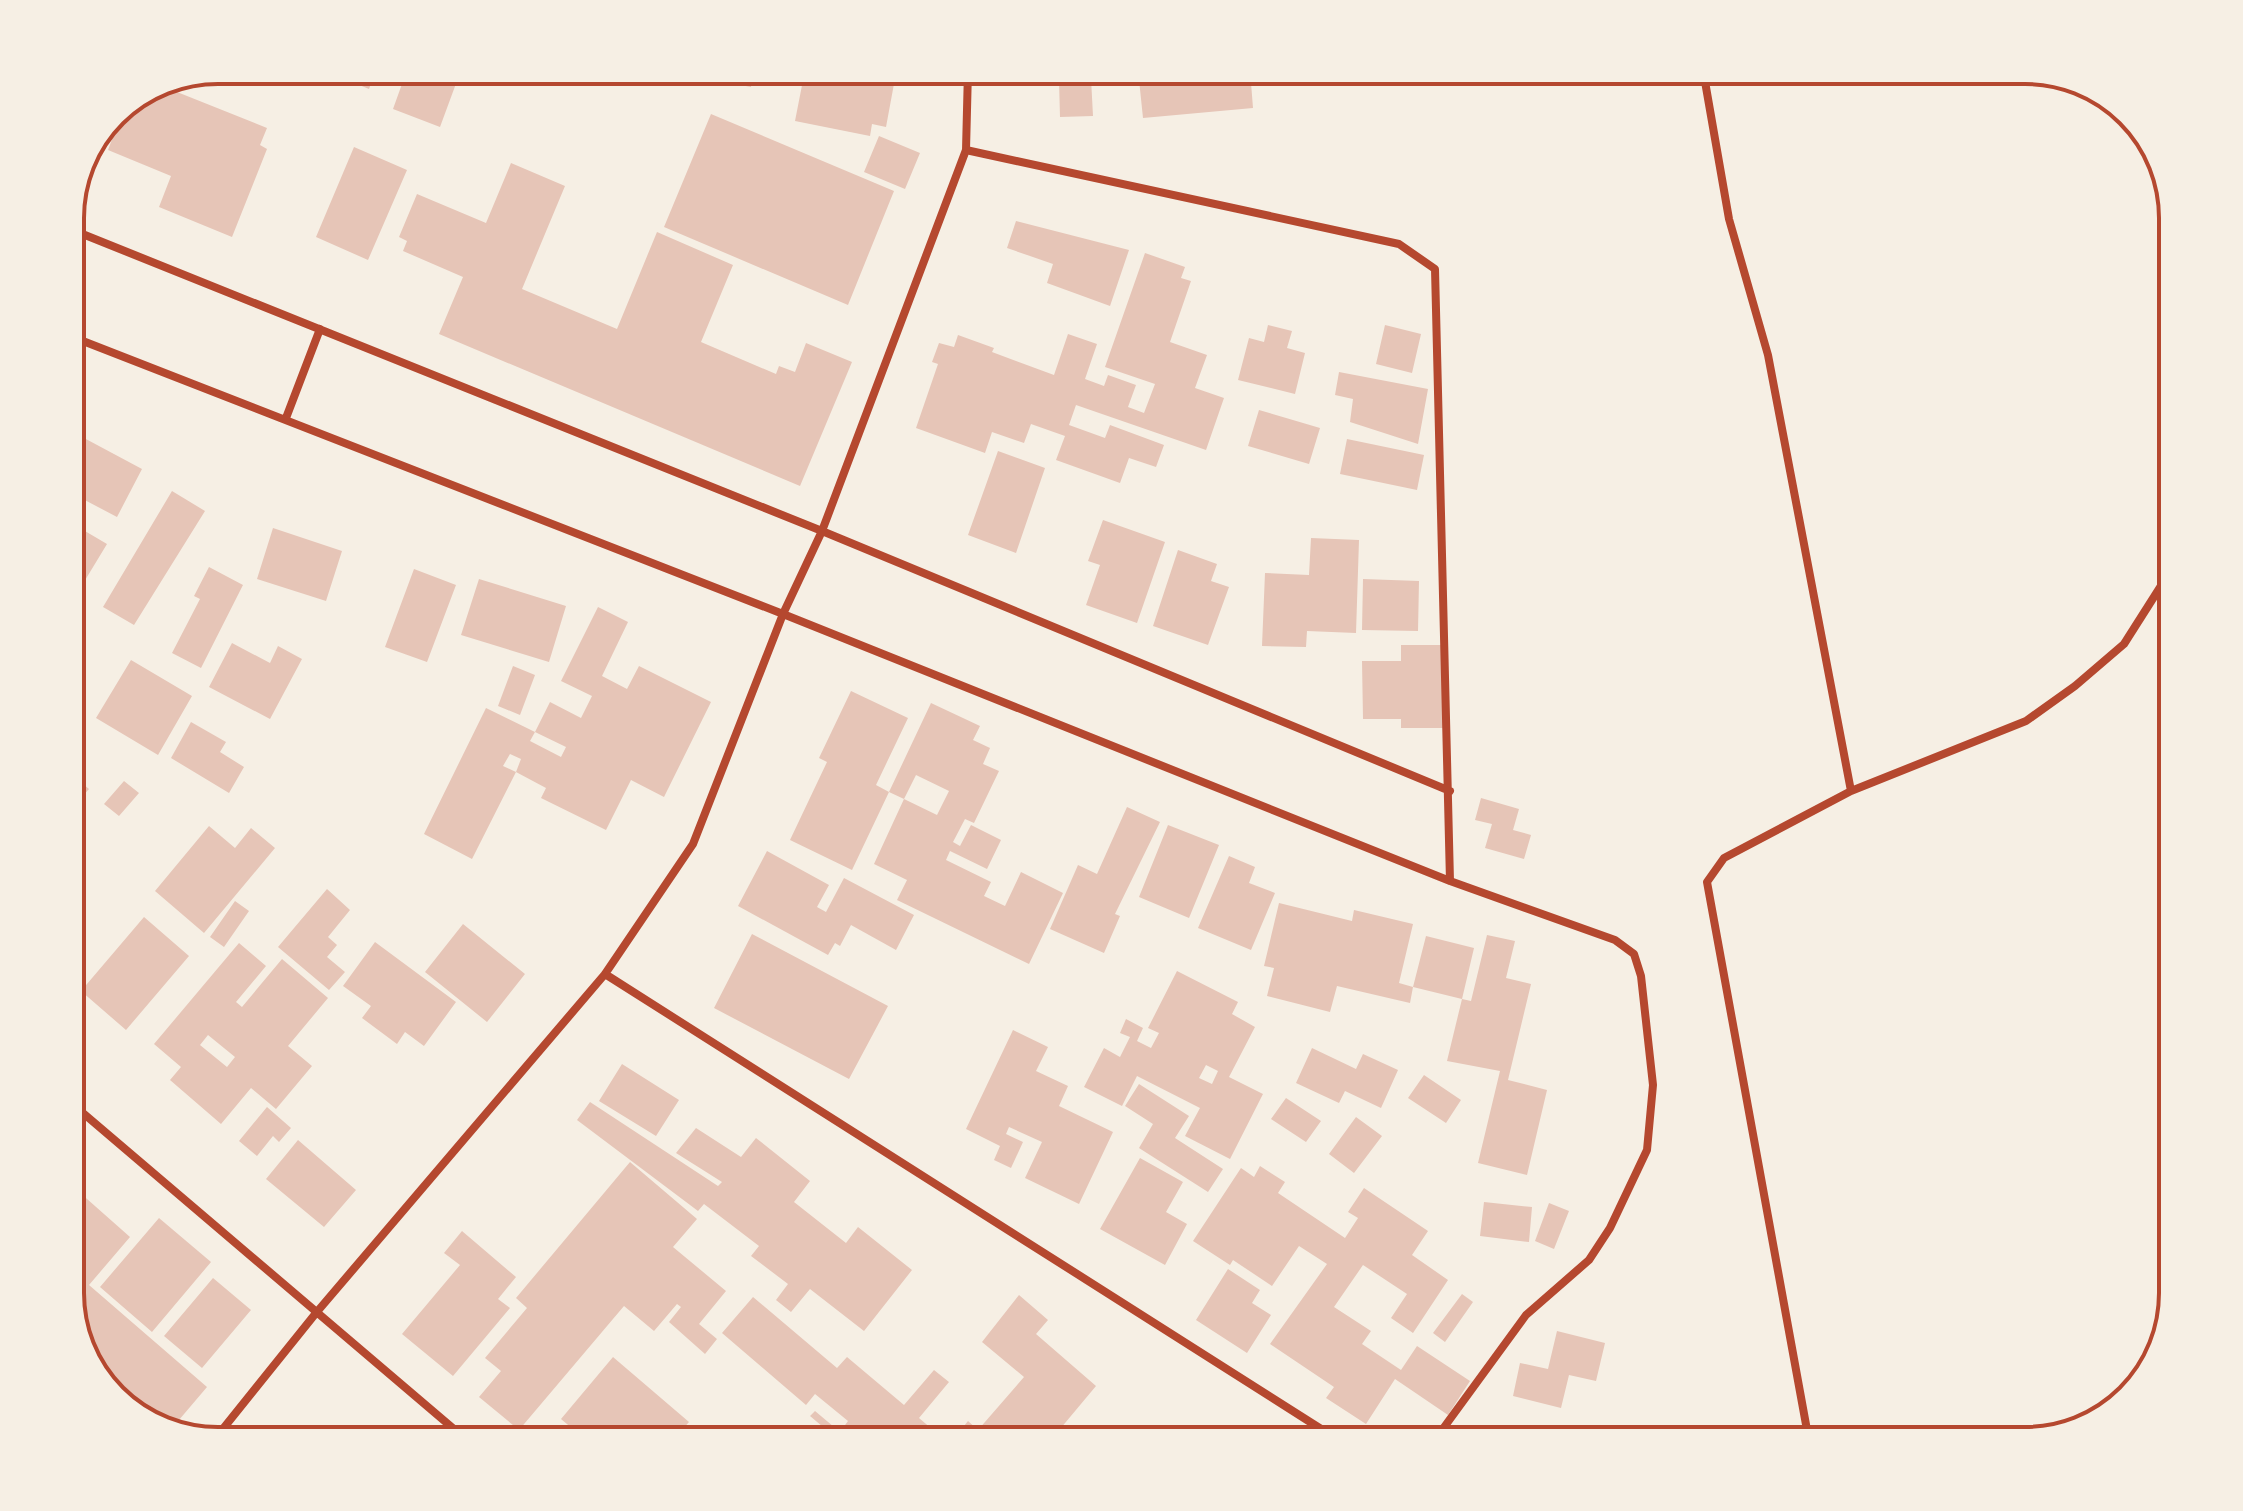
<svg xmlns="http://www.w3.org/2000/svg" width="2243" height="1511" font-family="Mulish,sans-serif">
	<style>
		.building { fill: #e6c5b7; fill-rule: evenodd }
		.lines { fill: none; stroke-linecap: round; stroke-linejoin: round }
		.minor { stroke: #b5482f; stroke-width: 8 }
		.rim { fill: none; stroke: #b5482f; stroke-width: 4 }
	</style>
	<rect width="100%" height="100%" fill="#f6efe4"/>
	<path class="building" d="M 323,70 L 376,70 L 369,89 Z
		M 407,70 L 461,70 L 440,127 L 393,109 Z
		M 704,70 L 753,70 L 751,87 L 703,78 Z
		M 805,70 L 929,70 L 927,80 L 896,73 L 886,127 L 872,124 L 870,136 L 795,121 Z
		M 1138,70 L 1250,70 L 1253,108 L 1143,118 Z
		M 1091,78 L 1093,116 L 1060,117 L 1059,80 Z
		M 157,84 L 267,128 L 260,145 L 267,149 L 232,237 L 159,207 L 171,176 L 108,150 L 125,105 Z
		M 711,114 L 894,191 L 848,305 L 664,227 Z
		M 879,136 L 920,153 L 905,189 L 864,172 Z
		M 354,147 L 407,170 L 368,260 L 316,237 Z
		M 511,163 L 565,186 L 522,289 L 617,329 L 657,232 L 733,265 L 701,342 L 776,374 L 779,366 L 795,372 L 806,343 L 852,362 L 800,486 L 439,334 L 463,277 L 403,251 L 407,241 L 399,237 L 417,194 L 486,223 Z
		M 1016,221 L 1129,250 L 1110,306 L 1047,283 L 1053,264 L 1007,248 Z
		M 1145,253 L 1185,267 L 1181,278 L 1191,281 L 1170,342 L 1207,355 L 1195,388 L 1224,398 L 1206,450 L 1076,405 L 1069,425 L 1105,438 L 1110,425 L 1164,445 L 1156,467 L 1129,458 L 1120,483 L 1056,460 L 1065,436 L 1031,424 L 1024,443 L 992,432 L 985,453 L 916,428 L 938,364 L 932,362 L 939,343 L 954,347 L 958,335 L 994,348 L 992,352 L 1054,375 L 1068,334 L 1097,344 L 1085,379 L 1104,386 L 1108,375 L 1136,385 L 1128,407 L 1144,413 L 1155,384 L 1105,367 Z
		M 1268,325 L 1292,331 L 1287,348 L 1305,353 L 1295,394 L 1238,380 L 1249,338 L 1264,342 Z
		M 1385,325 L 1421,334 L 1412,373 L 1376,364 Z
		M 1339,372 L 1428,389 L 1418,444 L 1350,422 L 1353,399 L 1335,395 Z
		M 1259,410 L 1320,428 L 1309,464 L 1248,446 Z
		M 84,438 L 142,469 L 117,517 L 79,497 L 70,512 L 70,465 Z
		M 1347,439 L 1424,455 L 1417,490 L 1340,474 Z
		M 998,451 L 1045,468 L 1016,553 L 968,535 Z
		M 172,491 L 205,511 L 134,625 L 103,607 Z
		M 1103,520 L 1165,542 L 1137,623 L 1086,605 L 1100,565 L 1088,561 Z
		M 73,524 L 107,544 L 70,605 L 70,529 Z
		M 273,528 L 342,551 L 326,601 L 257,579 Z
		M 1311,538 L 1359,540 L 1356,633 L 1307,631 L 1306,647 L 1262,646 L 1265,573 L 1309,575 Z
		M 1178,550 L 1217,564 L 1211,581 L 1229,587 L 1208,645 L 1153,626 Z
		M 209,567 L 243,585 L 201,668 L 172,653 L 200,599 L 194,596 Z
		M 414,569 L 456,585 L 427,662 L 385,647 Z
		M 479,579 L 566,606 L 549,662 L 461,635 Z
		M 1363,579 L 1419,581 L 1418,631 L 1362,630 Z
		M 598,607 L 628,622 L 602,676 L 627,689 L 639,666 L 711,702 L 664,797 L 631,780 L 606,830 L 541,798 L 546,788 L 516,772 L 521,759 L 510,754 L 503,766 L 516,772 L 472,859 L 424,834 L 486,708 L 535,732 L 530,741 L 561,757 L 566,747 L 535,732 L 550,702 L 581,718 L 592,696 L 561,681 Z
		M 232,643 L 270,663 L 278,646 L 302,659 L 270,719 L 209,687 Z
		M 1401,645 L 1445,645 L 1446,728 L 1401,728 L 1401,719 L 1363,719 L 1362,661 L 1401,661 Z
		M 131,660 L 192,696 L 158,755 L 96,718 Z
		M 513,666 L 535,675 L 520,715 L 498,706 Z
		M 851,691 L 908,718 L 876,785 L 889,792 L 852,870 L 790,840 L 827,762 L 819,758 Z
		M 931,703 L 980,726 L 973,740 L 990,748 L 983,764 L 999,771 L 974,823 L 965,819 L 953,842 L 960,846 L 971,825 L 1001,840 L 987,869 L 950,851 L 946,860 L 991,882 L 984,896 L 1005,906 L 1021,872 L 1063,893 L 1029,964 L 897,900 L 907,880 L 874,864 L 904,799 L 937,815 L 949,791 L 916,775 L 904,799 L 889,792 Z
		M 70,719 L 80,728 L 70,740 Z
		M 191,722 L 226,742 L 220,752 L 244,767 L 229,793 L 171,758 Z
		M 72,775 L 89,789 L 72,808 L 70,807 Z
		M 124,781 L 139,793 L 119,816 L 104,804 Z
		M 1481,798 L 1519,809 L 1513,830 L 1531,835 L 1524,859 L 1485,848 L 1492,824 L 1475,820 Z
		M 1127,807 L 1160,822 L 1115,914 L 1120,916 L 1104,953 L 1050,929 L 1078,865 L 1097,874 Z
		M 1168,825 L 1219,845 L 1189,918 L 1139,897 Z
		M 209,826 L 235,848 L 251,828 L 275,848 L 204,933 L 155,891 Z
		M 767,851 L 829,885 L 817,907 L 826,912 L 844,878 L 914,915 L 896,950 L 851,925 L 840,946 L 835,943 L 828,955 L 738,906 Z
		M 1229,856 L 1255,867 L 1249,883 L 1275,893 L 1251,950 L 1198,928 Z
		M 327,889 L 350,910 L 328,937 L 337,945 L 327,957 L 345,972 L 329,990 L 278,947 Z
		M 235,901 L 249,911 L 224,947 L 210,937 Z
		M 1279,903 L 1352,921 L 1354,910 L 1413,924 L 1399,983 L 1413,987 L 1410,1003 L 1337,986 L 1330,1012 L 1267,996 L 1274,968 L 1264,966 Z
		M 144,917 L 189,956 L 126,1030 L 81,991 Z
		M 463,924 L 525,974 L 487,1022 L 425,972 Z
		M 752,934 L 888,1006 L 849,1079 L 714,1008 Z
		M 1487,935 L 1515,941 L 1506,978 L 1531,984 L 1508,1080 L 1547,1090 L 1527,1175 L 1478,1163 L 1500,1071 L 1447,1061 L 1462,999 L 1471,1001 Z
		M 1426,936 L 1474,948 L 1462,999 L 1413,987 Z
		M 375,942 L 456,1002 L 424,1046 L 405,1032 L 397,1044 L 362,1018 L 371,1006 L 343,986 Z
		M 239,943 L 266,966 L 236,1002 L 242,1007 L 282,959 L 328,998 L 288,1046 L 312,1066 L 276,1109 L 251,1088 L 221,1124 L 170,1080 L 181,1067 L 154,1044 ZM 208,1035 L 235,1057 L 227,1067 L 200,1045 Z
		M 1177,971 L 1238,1002 L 1232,1014 L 1255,1027 L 1229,1077 L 1263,1094 L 1230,1159 L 1185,1136 L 1200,1108 L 1137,1076 L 1122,1106 L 1084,1087 L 1104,1048 L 1120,1057 L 1130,1037 L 1120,1033 L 1126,1019 L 1143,1028 L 1137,1041 L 1151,1048 L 1159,1033 L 1148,1028 ZM 1206,1065 L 1218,1071 L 1212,1084 L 1199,1078 Z
		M 1013,1030 L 1048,1047 L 1036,1071 L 1068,1086 L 1059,1106 L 1113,1132 L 1079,1204 L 1025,1178 L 1042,1142 L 1009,1127 L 1006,1134 L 1023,1142 L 1011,1168 L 994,1160 L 1000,1146 L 966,1129 Z
		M 1312,1048 L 1356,1069 L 1363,1054 L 1398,1070 L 1381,1108 L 1345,1091 L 1339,1103 L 1296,1083 Z
		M 622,1064 L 679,1100 L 656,1136 L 599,1101 Z
		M 1424,1075 L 1461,1100 L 1446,1123 L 1408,1098 Z
		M 1139,1084 L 1189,1116 L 1175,1138 L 1223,1169 L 1208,1192 L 1139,1148 L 1153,1124 L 1125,1106 Z
		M 1286,1098 L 1321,1121 L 1306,1142 L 1271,1119 Z
		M 590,1102 L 718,1186 L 722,1182 L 676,1153 L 696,1128 L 741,1157 L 756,1138 L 810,1181 L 794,1202 L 846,1243 L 858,1227 L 912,1270 L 864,1331 L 810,1289 L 791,1312 L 776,1300 L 788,1284 L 751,1256 L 759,1246 L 704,1204 L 698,1211 L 577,1120 Z
		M 267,1107 L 291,1128 L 279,1142 L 273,1136 L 257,1156 L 239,1141 Z
		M 1356,1117 L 1382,1136 L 1354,1173 L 1329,1154 Z
		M 298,1140 L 356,1190 L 324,1227 L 266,1179 Z
		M 1140,1158 L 1183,1182 L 1166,1212 L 1187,1224 L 1165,1265 L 1100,1229 Z
		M 630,1162 L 697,1219 L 673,1247 L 726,1291 L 699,1324 L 717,1339 L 705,1354 L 669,1322 L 681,1307 L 677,1304 L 654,1331 L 624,1306 L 519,1430 L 479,1397 L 501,1371 L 485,1358 L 527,1308 L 516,1298 Z
		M 1260,1166 L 1285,1182 L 1278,1193 L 1345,1238 L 1358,1218 L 1348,1212 L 1364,1188 L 1428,1231 L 1412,1255 L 1448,1280 L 1413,1333 L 1391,1318 L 1407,1294 L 1363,1265 L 1334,1307 L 1371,1331 L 1362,1344 L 1401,1370 L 1417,1346 L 1470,1381 L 1448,1415 L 1395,1379 L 1366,1424 L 1326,1398 L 1334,1387 L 1270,1344 L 1327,1264 L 1299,1246 L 1272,1286 L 1233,1260 L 1230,1265 L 1193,1241 L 1241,1168 L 1254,1177 Z
		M 78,1191 L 130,1237 L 89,1285 L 207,1387 L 173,1427 L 136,1416 L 90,1366 L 70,1302 L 70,1194 L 73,1197 Z
		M 1484,1202 L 1532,1207 L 1529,1242 L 1480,1236 Z
		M 1549,1203 L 1569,1211 L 1554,1249 L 1535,1241 Z
		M 159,1218 L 211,1262 L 152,1332 L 100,1287 Z
		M 462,1231 L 516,1277 L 498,1299 L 510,1308 L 453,1376 L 402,1334 L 460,1265 L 444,1253 Z
		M 1228,1269 L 1260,1290 L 1252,1303 L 1271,1315 L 1247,1353 L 1196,1320 Z
		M 213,1278 L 251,1310 L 202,1368 L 164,1336 Z
		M 1462,1294 L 1473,1302 L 1445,1342 L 1433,1333 Z
		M 1019,1295 L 1048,1320 L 1036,1334 L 1096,1386 L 1050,1441 L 952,1441 L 968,1421 L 978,1430 L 1024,1377 L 982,1342 Z
		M 753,1297 L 837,1368 L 847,1357 L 904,1405 L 934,1370 L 949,1382 L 919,1418 L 946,1441 L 832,1441 L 835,1437 L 810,1416 L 815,1411 L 840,1432 L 848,1421 L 815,1394 L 806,1405 L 722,1333 Z
		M 1557,1331 L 1605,1343 L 1596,1381 L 1569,1375 L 1561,1408 L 1513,1396 L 1520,1363 L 1548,1369 Z
		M 613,1357 L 689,1422 L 672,1441 L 587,1441 L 561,1419 Z
		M 1545,1426 L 1570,1441 L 1536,1441 Z
		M 1460,1428 L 1484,1441 L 1453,1441 Z
		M 710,1432 L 720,1441 L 702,1441 Z
		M 792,1433 L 801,1441 L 785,1441 Z"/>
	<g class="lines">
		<path class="minor" d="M 1703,70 L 1729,219 L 1768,355 L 1851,791
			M 966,150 L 1399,244 L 1435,269 L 1450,881
			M 70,229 L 822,531 L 1450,791
			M 70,336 L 783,614 L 1450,881 L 1615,940 L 1634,954 L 1641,976 L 1653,1085 L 1647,1150 L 1610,1228 L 1589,1260 L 1526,1315 L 1434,1441
			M 286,418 L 320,329
			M 605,974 L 1340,1441
			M 70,1102 L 468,1441
			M 214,1440 L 316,1313 L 605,974 L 693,844 L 783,614 L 822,531 L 966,150 L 968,70
			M 1809,1441 L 1707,882 L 1724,858 L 1851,791 L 2026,721 L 2075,686 L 2124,644 L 2173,567"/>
	</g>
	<path d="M0 0H2243V1511H0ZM218 84H2025A134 134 0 0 1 2159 218V1293A134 134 0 0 1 2025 1427H218A134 134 0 0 1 84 1293V218A134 134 0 0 1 218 84Z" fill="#f6efe4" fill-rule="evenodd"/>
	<path class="rim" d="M218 84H2025A134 134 0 0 1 2159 218V1293A134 134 0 0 1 2025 1427H218A134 134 0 0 1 84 1293V218A134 134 0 0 1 218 84Z"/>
</svg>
